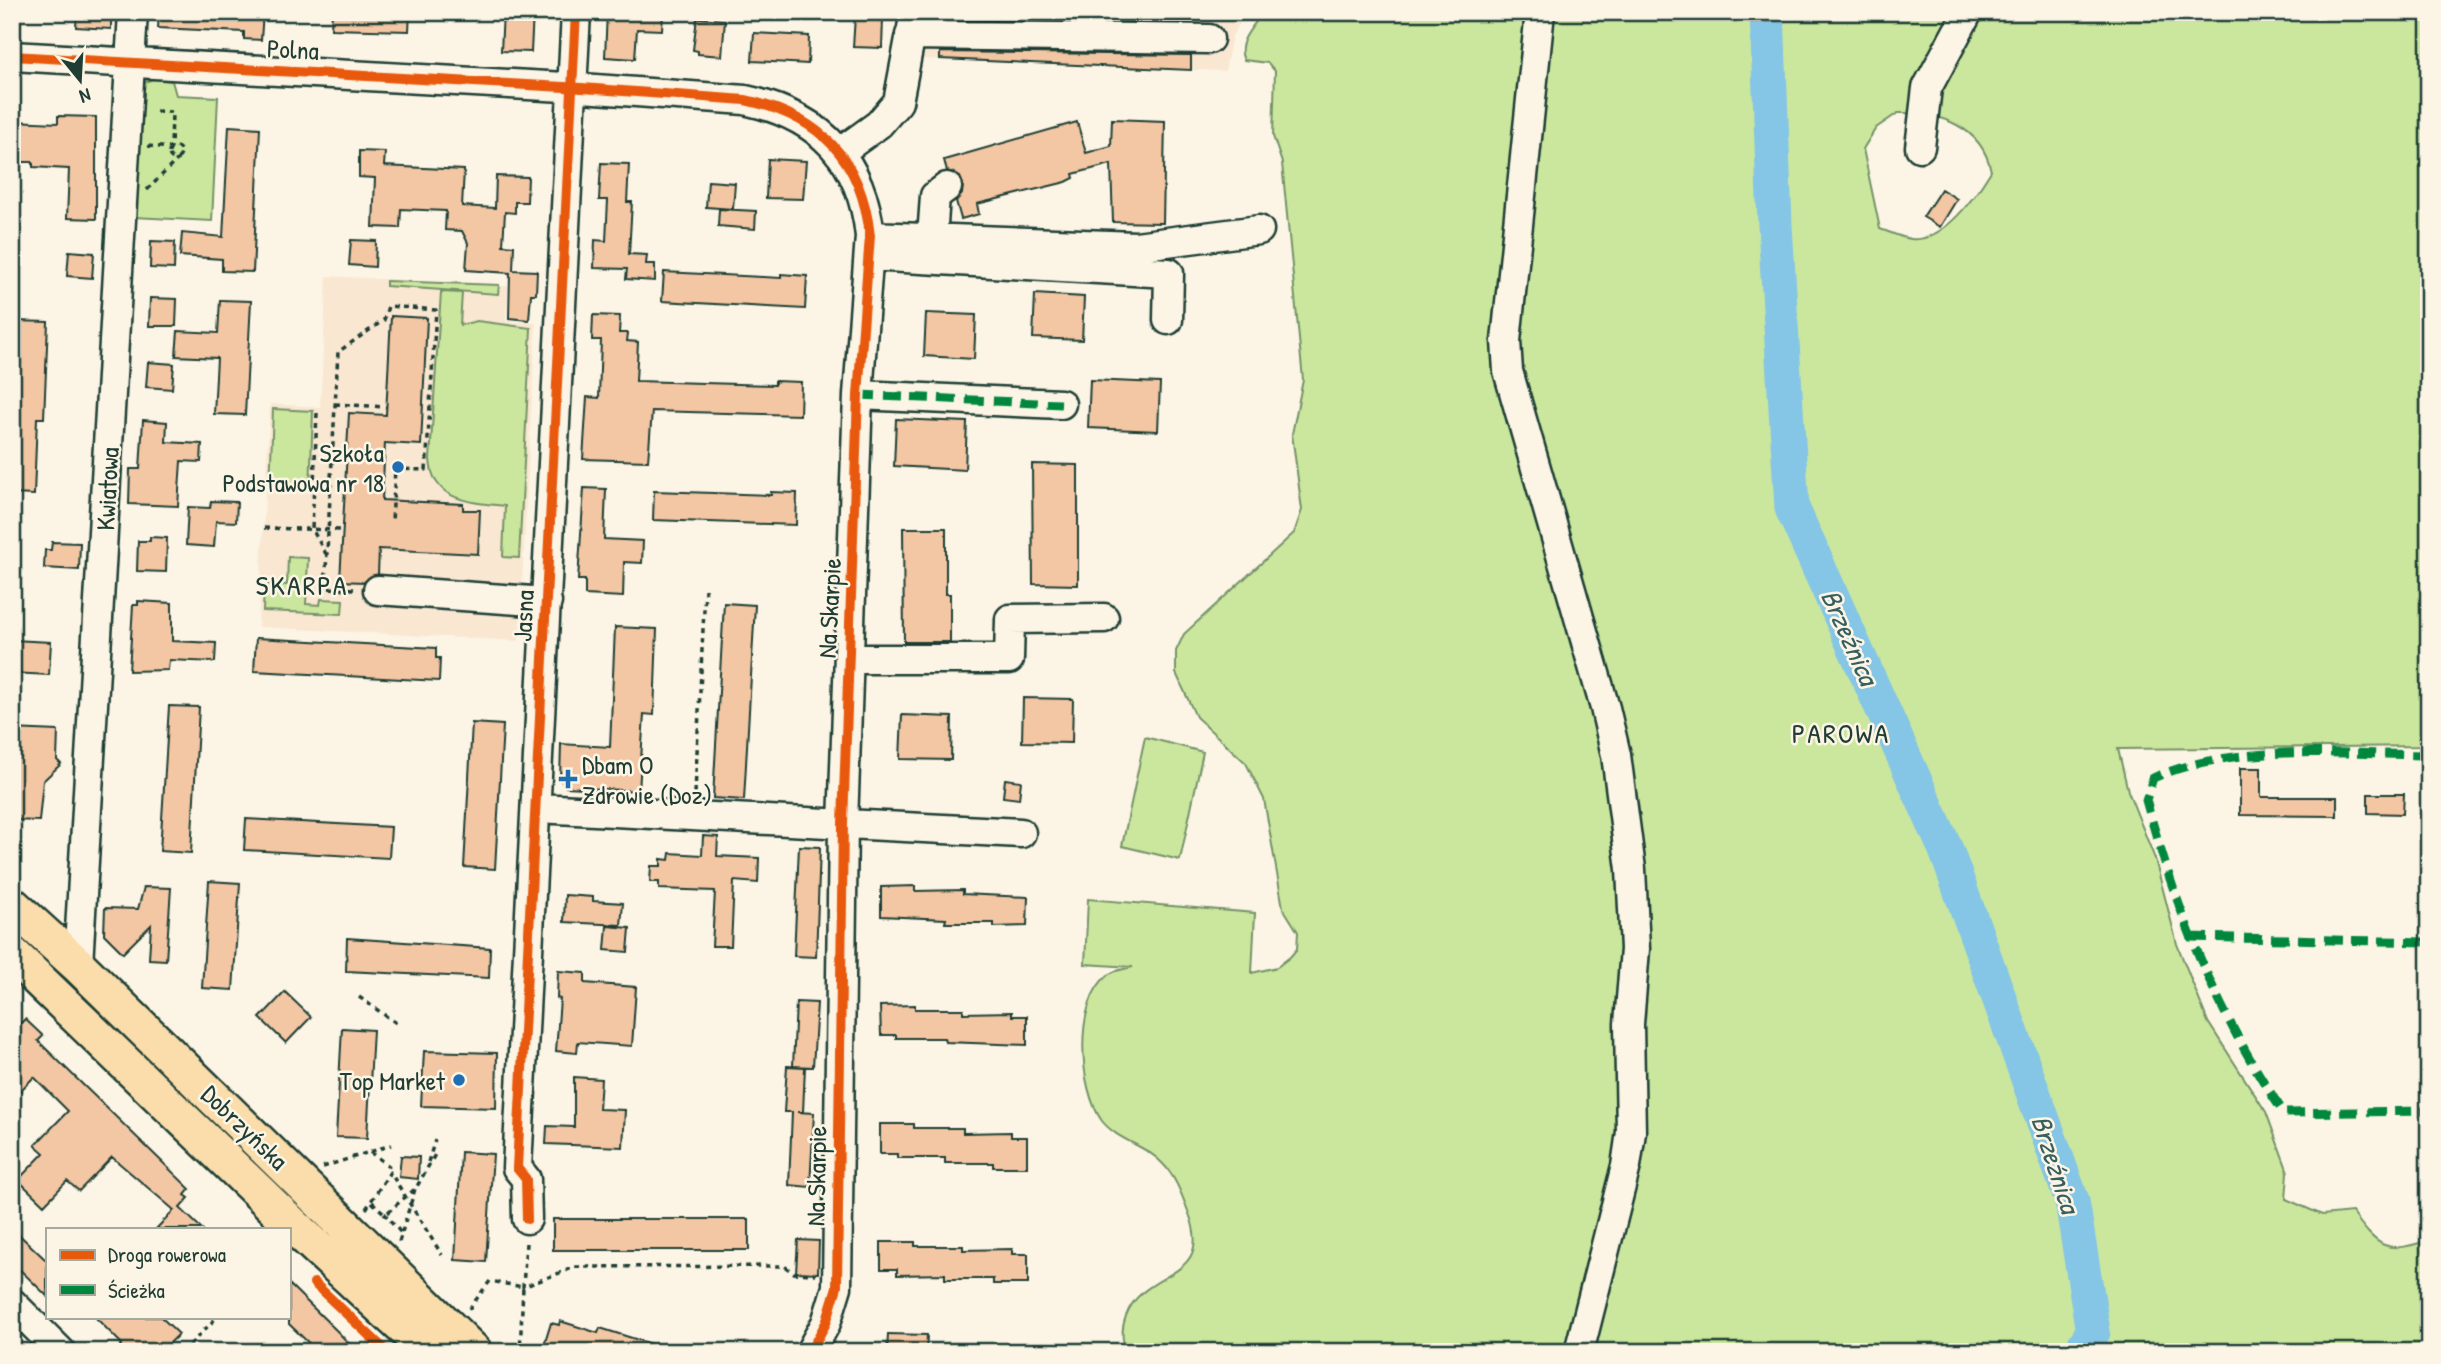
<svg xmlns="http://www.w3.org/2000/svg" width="2441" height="1364" font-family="'Patrick Hand',sans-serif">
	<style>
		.built { fill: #f9e7d1 }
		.green { fill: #cbe79e; stroke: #759269; stroke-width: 2; fill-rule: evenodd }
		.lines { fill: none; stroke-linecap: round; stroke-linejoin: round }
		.river { stroke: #85c5e6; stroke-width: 35 }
		.building { fill: #f3c7a3; stroke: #1f3d34; stroke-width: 2 }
		.minor-casing { stroke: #1f3d34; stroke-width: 33 }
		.major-casing { stroke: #1f3d34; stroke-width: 40 }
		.path { stroke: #1f3d34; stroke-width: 3.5; stroke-dasharray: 5 5; stroke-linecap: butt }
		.minor { stroke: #fcf5e5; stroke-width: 28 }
		.major { stroke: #faddab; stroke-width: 35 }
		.quiet { stroke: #00873e; stroke-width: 9; stroke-dasharray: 18 9; stroke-linecap: butt }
		.cycleway-casing { stroke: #fcf5e5; stroke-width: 15 }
		.cycleway { stroke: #e8590c; stroke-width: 10 }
		.poi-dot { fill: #1f6fb2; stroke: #fcf5e5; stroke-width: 2.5 }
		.labels { text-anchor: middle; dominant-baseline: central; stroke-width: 5; stroke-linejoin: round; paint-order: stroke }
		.street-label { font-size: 26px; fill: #1f3d34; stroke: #fcf5e5 }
		.poi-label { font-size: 26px; fill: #1f3d34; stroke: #fcf5e5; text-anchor: end }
		.neighbourhood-label { font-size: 28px; letter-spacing: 2px; fill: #1f3d34; stroke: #fcf5e5 }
		.water-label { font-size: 28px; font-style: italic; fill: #385f60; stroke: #fcf5e5 }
	</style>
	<rect width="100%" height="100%" fill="#fcf5e5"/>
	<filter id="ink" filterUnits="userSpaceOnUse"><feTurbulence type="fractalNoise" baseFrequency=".0143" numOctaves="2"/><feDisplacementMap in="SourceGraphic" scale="14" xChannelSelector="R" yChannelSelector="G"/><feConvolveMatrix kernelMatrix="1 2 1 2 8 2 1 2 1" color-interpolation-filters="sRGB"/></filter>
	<g filter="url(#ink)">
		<path class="built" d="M 899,12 L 1246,12 L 1232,36 L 1225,71 L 896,58 Z
			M 327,276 L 508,286 L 506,321 L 536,323 L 519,641 L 258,627 L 270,404 L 320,407 Z"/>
		<path class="green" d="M 1263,12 L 1534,12 L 1503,350 L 1583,639 L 1627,870 L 1625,1137 L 1574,1352 L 1127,1352 C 1121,1340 1121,1329 1126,1316 C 1144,1266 1217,1283 1188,1211 C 1182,1195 1175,1176 1163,1164 C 1146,1145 1118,1141 1102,1121 C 1079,1089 1073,1002 1108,975 C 1115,970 1125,969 1133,967 L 1085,964 L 1088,899 L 1255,913 L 1252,973 L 1277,967 L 1290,957 L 1297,949 L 1298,932 L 1283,908 L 1264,799 L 1246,763 L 1196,717 L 1176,673 L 1176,651 L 1184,634 L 1294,533 L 1302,510 L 1292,434 L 1303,380 L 1282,163 L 1273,136 L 1275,71 L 1268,63 L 1244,60 C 1235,43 1254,26 1263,12 Z
			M 1544,12 L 2429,12 L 2429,746 L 2118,749 L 2128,791 L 2155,859 L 2177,944 L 2208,1022 L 2266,1112 L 2288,1172 L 2286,1199 L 2322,1215 L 2352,1212 C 2378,1247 2385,1255 2429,1240 L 2429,1352 L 1585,1352 L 1613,1231 L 1641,929 L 1514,361 ZM 1898,113 C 1939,112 1982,126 1991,171 C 1977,194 1944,243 1911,239 C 1901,238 1890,232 1880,229 L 1863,149 L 1876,128 Z
			M 153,79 L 172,81 L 176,95 L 218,97 L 212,221 L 134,217 L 141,100 L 145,82 Z
			M 386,281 L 499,285 L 498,294 L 386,286 Z
			M 441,292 L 462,293 L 460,325 L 477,321 L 531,328 L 519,558 L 503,557 L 505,506 C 471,502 432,502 430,459 Z
			M 273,409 L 313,411 L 310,489 L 270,488 Z
			M 288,557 L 308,558 L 306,604 L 320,605 L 321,599 L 343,600 L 342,614 L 263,611 L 264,584 L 287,585 Z
			M 1145,737 L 1203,752 L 1180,860 L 1122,846 Z
			M 12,928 L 57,961 L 457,1352 L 448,1352 Z"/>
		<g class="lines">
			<path class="river" d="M 1767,12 L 1775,225 L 1792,508 L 1946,850 L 2072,1201 L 2093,1332 L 2080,1352"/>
		</g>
		<path class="building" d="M 77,12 L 111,12 L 111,29 L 76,27 Z
			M 159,12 L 263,12 L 261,40 L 244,39 L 244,32 L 158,28 Z
			M 332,12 L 410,12 L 409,31 L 331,29 Z
			M 503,12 L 533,12 L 531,52 L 501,51 Z
			M 607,12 L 663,12 L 662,30 L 637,29 L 635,59 L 605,57 Z
			M 935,12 L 996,12 L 996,20 L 935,19 Z
			M 1091,12 L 1173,12 L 1174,22 L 1091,21 Z
			M 855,16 L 883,18 L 882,48 L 853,47 Z
			M 697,18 L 725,20 L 722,56 L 698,54 L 698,51 L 693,50 Z
			M 754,33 L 809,36 L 808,64 L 752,61 Z
			M 940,52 L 1191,55 L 1191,70 L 940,59 Z
			M 58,116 L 96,117 L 96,219 L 67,218 L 69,169 L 33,167 L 33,162 L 12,162 L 12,121 L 58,123 Z
			M 1112,119 L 1165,121 L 1163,223 L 1113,222 L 1111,164 L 1073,174 L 1074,178 L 1066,182 L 977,204 L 979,214 L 961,219 L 956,201 L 962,194 L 963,184 L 960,177 L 947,171 L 944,160 L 1077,122 L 1086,153 L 1111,146 Z
			M 229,126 L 260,128 L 253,272 L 222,271 L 222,259 L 180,256 L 182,233 L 223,237 Z
			M 359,151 L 385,152 L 384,166 L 464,170 L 462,206 L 495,208 L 496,176 L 528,177 L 527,202 L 515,202 L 515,213 L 505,212 L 503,245 L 514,246 L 513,270 L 537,271 L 536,294 L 531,294 L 529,320 L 509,318 L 510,273 L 466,270 L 468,243 L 462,231 L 445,230 L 446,211 L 401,209 L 400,228 L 373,227 L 375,178 L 359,177 Z
			M 768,159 L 806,161 L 803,199 L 766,198 Z
			M 601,163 L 629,164 L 627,202 L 632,202 L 629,254 L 647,255 L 646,264 L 655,264 L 655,281 L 626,279 L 627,269 L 594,268 L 595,240 L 606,241 L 608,200 L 599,200 Z
			M 708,181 L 735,183 L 733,209 L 706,207 Z
			M 1941,189 L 1957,199 L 1940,227 L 1923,217 Z
			M 719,209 L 756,211 L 755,229 L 718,226 Z
			M 351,240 L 376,241 L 375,267 L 349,265 Z
			M 151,241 L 175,242 L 174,269 L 150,268 Z
			M 69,251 L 94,253 L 92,278 L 67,276 Z
			M 664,272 L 781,278 L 781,274 L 807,276 L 805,309 L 662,301 Z
			M 1035,294 L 1084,297 L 1082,340 L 1033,338 Z
			M 150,298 L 177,299 L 176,326 L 149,326 Z
			M 220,300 L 251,301 L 245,415 L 214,414 L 217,358 L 176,356 L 178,331 L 218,333 Z
			M 926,313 L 976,315 L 974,359 L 924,356 Z
			M 593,315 L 620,316 L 619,333 L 628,333 L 627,341 L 638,342 L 636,381 L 775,385 L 775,381 L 801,382 L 800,415 L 652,411 L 648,461 L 583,459 L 587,397 L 599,398 L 601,340 L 592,340 Z
			M 391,316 L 427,318 L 421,445 L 385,443 L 382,500 L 463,504 L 463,510 L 480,510 L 478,554 L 379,549 L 378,574 L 364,582 L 340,581 L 349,413 L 386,415 Z
			M 15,321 L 48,322 L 44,418 L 37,418 L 34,495 L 12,494 Z
			M 148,362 L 174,364 L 172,389 L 146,387 Z
			M 1090,380 L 1160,383 L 1158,431 L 1088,428 Z
			M 896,419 L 967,422 L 965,470 L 894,466 Z
			M 143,420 L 167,422 L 166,442 L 202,444 L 201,462 L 181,461 L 178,506 L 129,504 L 130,469 L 140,469 Z
			M 1032,464 L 1078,465 L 1078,585 L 1033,584 Z
			M 584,488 L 606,489 L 604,539 L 643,541 L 642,563 L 624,562 L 623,597 L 585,595 L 585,580 L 578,580 Z
			M 654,491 L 771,495 L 771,492 L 797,493 L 796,525 L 653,520 Z
			M 211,501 L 237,502 L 236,522 L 216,521 L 214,547 L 186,545 L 188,507 L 210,508 Z
			M 903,528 L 946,528 L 946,594 L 950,594 L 950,642 L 904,642 Z
			M 150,537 L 167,538 L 166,572 L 137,571 L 138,541 L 150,541 Z
			M 52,542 L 80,543 L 79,570 L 44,568 L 45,550 L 51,550 Z
			M 138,601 L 172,603 L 172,641 L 216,643 L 215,662 L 169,660 L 168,670 L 129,671 L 133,605 L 138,605 Z
			M 724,603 L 755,605 L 744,800 L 713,798 Z
			M 615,627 L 657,629 L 654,715 L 644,714 L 639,791 L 566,787 L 560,779 L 561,744 L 610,747 Z
			M 256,638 L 436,648 L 436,658 L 440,658 L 439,681 L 254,671 Z
			M 12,640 L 51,642 L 49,675 L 12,673 Z
			M 1023,698 L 1073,699 L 1072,743 L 1022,742 Z
			M 169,706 L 199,707 L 191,853 L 160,851 Z
			M 902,715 L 952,717 L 951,760 L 900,759 Z
			M 472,723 L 503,725 L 495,869 L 464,867 Z
			M 12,729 L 58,731 L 57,760 L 61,764 L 43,781 L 39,821 L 12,820 Z
			M 2240,768 L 2261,768 L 2261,797 L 2337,797 L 2337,816 L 2240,815 Z
			M 1005,779 L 1021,781 L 1019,799 L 1003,797 Z
			M 2368,794 L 2404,794 L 2403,814 L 2368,813 Z
			M 246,819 L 391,827 L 389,858 L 244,850 Z
			M 703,836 L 718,837 L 717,856 L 759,858 L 758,883 L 734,881 L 731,946 L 712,946 L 715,891 L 659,889 L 659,882 L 650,882 L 651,866 L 661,866 L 661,859 L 669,860 L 670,853 L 702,855 Z
			M 799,846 L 820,847 L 816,957 L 794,956 Z
			M 209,881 L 240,883 L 233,990 L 202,988 Z
			M 915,886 L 915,891 L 963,890 L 963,894 L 1028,897 L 1027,926 L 994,927 L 994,923 L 945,923 L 946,919 L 881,916 L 881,887 Z
			M 144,887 L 171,888 L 166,960 L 149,959 L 151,925 L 123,953 L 104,934 L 105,908 L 138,909 Z
			M 565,895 L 593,897 L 593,901 L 623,903 L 621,925 L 564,922 Z
			M 607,926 L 630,928 L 628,952 L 605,950 Z
			M 347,938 L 490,948 L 489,978 L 346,971 Z
			M 558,971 L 585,973 L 585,983 L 636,987 L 632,1046 L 578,1042 L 577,1053 L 556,1051 L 560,999 L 557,998 Z
			M 285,992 L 311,1017 L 286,1043 L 260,1018 Z
			M 796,1002 L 817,1003 L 813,1067 L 793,1066 Z
			M 915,1005 L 915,1009 L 963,1009 L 963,1013 L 1012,1012 L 1012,1016 L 1027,1016 L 1027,1045 L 945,1042 L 944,1038 L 896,1038 L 896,1035 L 881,1035 L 880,1006 Z
			M 25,1019 L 43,1036 L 38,1041 L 190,1189 L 185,1195 L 189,1198 L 180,1208 L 202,1229 L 156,1229 L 174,1210 L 112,1157 L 79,1191 L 67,1181 L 44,1205 L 18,1180 L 44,1153 L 35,1145 L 68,1111 L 34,1077 L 12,1099 L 12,1032 Z
			M 342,1028 L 373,1030 L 367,1138 L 336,1137 Z
			M 424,1051 L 497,1053 L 496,1108 L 421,1106 Z
			M 787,1066 L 805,1067 L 803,1112 L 797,1112 L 814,1113 L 810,1187 L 789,1185 L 792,1112 L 784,1112 Z
			M 574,1077 L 601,1079 L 599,1109 L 625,1110 L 623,1147 L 546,1144 L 547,1126 L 574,1127 Z
			M 880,1124 L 914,1124 L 914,1128 L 963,1128 L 963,1133 L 1011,1132 L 1011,1137 L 1027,1137 L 1027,1167 L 993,1167 L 993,1163 L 945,1163 L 945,1158 L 897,1158 L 897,1154 L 880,1154 Z
			M 461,1152 L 493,1154 L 486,1262 L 455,1260 Z
			M 401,1156 L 419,1157 L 418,1179 L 399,1177 Z
			M 553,1219 L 749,1219 L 749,1250 L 553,1250 Z
			M 12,1228 L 47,1261 L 47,1296 L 12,1262 Z
			M 798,1240 L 819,1241 L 818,1273 L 796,1272 Z
			M 881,1242 L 915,1242 L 915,1246 L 963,1246 L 963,1250 L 1012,1249 L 1012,1254 L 1028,1254 L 1028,1284 L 993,1284 L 993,1279 L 945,1279 L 945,1274 L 897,1275 L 897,1269 L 881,1269 Z
			M 289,1284 L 338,1332 L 357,1352 L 318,1352 L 289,1324 Z
			M 95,1317 L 161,1317 L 179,1334 L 161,1352 L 115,1352 L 122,1344 Z
			M 560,1321 L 598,1333 L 600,1328 L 664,1348 L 664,1352 L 542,1352 L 551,1323 L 559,1325 Z
			M 888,1334 L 927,1335 L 926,1352 L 887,1352 Z"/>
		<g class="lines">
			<defs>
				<path id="minor" d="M 1540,12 L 1506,341 L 1508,371 L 1605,708 L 1616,755 L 1631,869 L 1635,949 L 1629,1024 L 1631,1132 L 1626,1166 L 1579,1352
					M 910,35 L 1209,39
					M 12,56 L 582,88 L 745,100 C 820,116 862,159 870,236 L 858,395 L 843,824 L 837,1287 L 826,1323 L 810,1352
					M 1920,147 L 1927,88 L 1968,12
					M 839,153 L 879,124 L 898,102 L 915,12
					M 870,236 L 1136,246 L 1259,230
					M 932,238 L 935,196 L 947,187
					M 869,256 L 1169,273 L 1168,320
					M 858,395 L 1061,404
					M 378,590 L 547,602
					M 849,659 L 1009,659 L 1010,619 L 1104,618
					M 537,808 L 1021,833
					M 78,965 L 133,12
					M 527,1219 L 526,1179 L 517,1168 L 576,12
					M 12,1303 L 61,1352"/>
				<path id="major" d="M 12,905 L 78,965 L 474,1352
					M 12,954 L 300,1232 L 430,1352"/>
			</defs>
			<use href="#minor" class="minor-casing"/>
			<use href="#major" class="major-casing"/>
			<path class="path" d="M 148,146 L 171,148 L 172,112 L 152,111
				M169 153a6 6 0 1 1 12 0a6 6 0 1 1-12 0Z
				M 147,190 L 178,159
				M 335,404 L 386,407
				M 317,413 L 312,529 L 326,554
				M 264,528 L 343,530
				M 354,589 L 325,588 L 338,352 L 384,320 L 388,306 L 436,310 L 426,470 L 395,469 L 392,522
				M 695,793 L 705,589
				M 359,997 L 399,1025
				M 370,1152 L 390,1167
				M 428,1162 L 435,1140
				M 323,1167 L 391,1145
				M 372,1202 L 384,1213 L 388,1212 L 416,1188 L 437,1151
				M 366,1209 L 390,1172 L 442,1255
				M 384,1213 L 401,1233
				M 399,1242 L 415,1189
				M 526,1243 L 523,1287 L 575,1267 L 784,1266 L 794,1273 L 815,1274
				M 469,1309 L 490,1281 L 523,1287 L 520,1352
				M 183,1352 L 217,1317"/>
			<use href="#minor" class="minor"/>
			<use href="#major" class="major"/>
			<path class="quiet" d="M 858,395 L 1061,404
				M 2429,755 C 2341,754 2233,743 2153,778 L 2146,800 C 2177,912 2218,1017 2284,1113 L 2429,1111
				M 2190,937 L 2429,942"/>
			<defs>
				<path id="cycleway" d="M 12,56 L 582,88 L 745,100 C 820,116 862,159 870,236 L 858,395 L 843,824 L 837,1287 L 826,1323 L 810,1352
					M 527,1219 L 526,1179 L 517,1168 L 576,12
					M 314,1283 L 387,1352"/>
			</defs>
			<use href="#cycleway" class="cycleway-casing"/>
			<use href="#cycleway" class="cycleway"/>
		</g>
	</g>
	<g class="poi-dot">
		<circle cx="398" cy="467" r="7"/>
		<path d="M564.5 768.5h7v7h7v7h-7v7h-7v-7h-7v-7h7z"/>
		<circle cx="459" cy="1080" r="7"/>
	</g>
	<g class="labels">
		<g class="street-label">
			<text transform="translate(293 49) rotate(3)">Polna</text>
			<text transform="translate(107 489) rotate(-87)">Kwiatowa</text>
			<text transform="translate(829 608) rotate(-87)">Na Skarpie</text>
			<text transform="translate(523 616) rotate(-87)">Jasna</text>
			<text transform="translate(245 1127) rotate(44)">Dobrzyńska</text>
			<text transform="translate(816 1176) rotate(-89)">Na Skarpie</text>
		</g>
		<g class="poi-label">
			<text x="384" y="452">Szkoła<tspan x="384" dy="30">Podstawowa nr 18</tspan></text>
			<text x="582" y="764" text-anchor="start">Dbam O<tspan x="582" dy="30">Zdrowie (Doz)</tspan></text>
			<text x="445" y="1080">Top Market</text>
		</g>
		<g class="neighbourhood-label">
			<text x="302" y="585">SKARPA</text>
			<text x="1841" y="733">PAROWA</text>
		</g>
		<g class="water-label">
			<text transform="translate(1850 637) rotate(66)">Brzeźnica</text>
			<text transform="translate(2056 1164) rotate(72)">Brzeźnica</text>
		</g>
	</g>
	<rect width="2441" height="1364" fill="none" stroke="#fcf5e5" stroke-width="42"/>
	<rect x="21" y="21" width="2399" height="1322" fill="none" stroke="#1f3d34" stroke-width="2.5" filter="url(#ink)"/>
	<rect x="46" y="1228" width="245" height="91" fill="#fcf5e5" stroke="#a4ab9e" stroke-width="2"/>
	<rect x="60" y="1250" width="35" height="10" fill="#e8590c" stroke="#a4ab9e" stroke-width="2"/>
	<text x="108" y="1262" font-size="21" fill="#1f3d34">Droga rowerowa</text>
	<rect x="60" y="1285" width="35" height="10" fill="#00873e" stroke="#a4ab9e" stroke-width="2"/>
	<text x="108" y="1298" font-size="21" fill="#1f3d34">Ścieżka</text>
	<g transform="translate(80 80) rotate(162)" stroke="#fcf5e5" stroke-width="5" paint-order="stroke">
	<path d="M0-5L12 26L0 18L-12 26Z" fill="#1f3d34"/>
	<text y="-10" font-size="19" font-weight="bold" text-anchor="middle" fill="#1f3d34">N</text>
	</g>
</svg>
